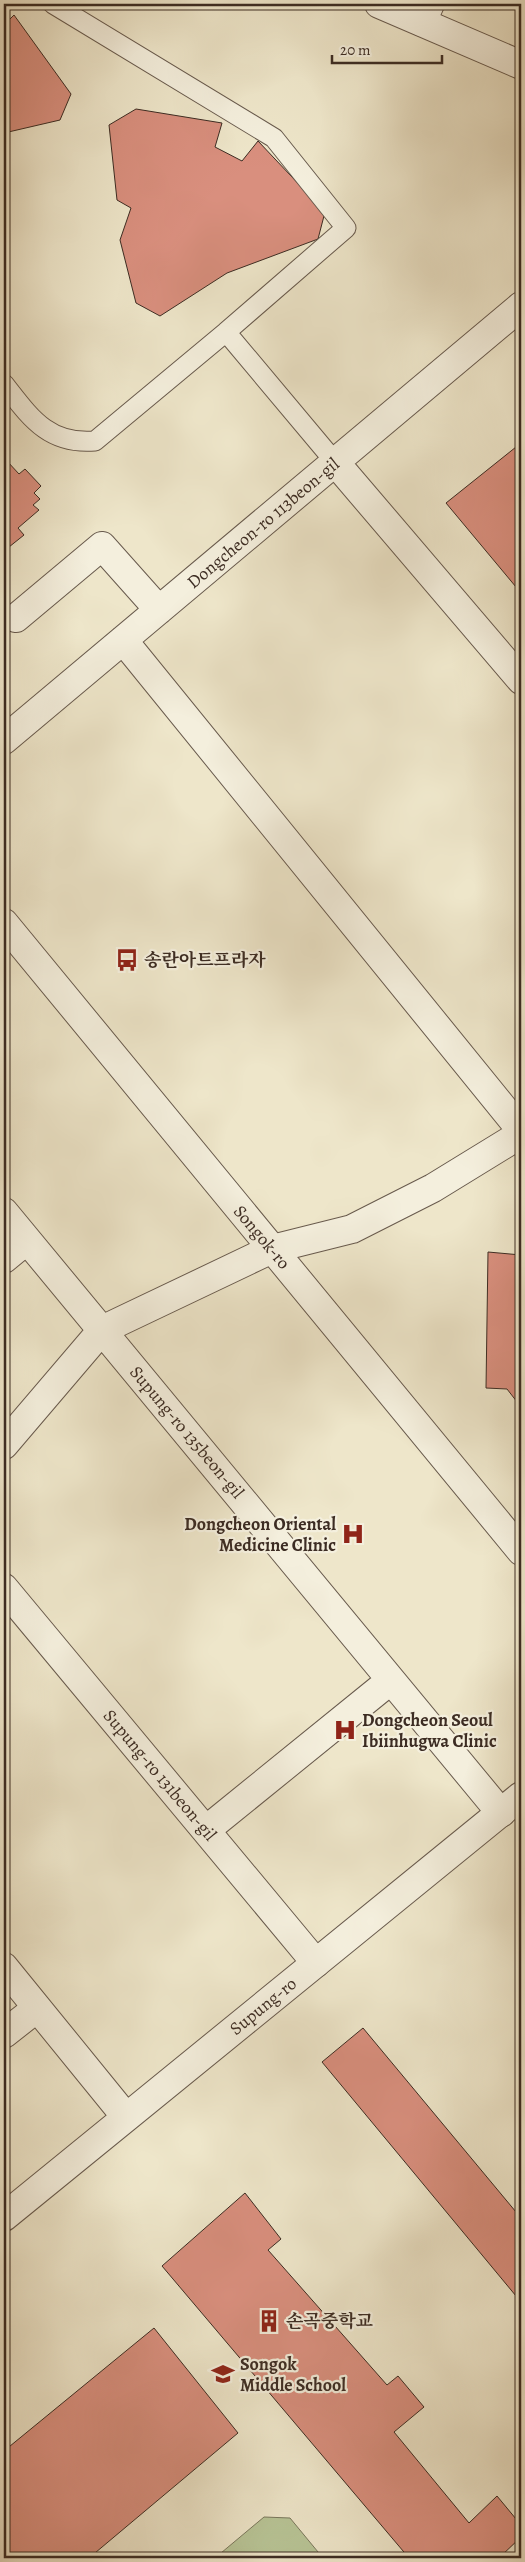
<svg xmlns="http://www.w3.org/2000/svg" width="525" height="2562" font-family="Alegreya,'Noto Serif KR',serif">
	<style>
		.green { fill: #b8c597; stroke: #7a785d }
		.building { fill: #d98f7e; stroke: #3c2c23 }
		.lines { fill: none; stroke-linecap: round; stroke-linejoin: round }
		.service-casing { stroke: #685a4d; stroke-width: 21 }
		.minor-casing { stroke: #685a4d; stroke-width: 30 }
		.tertiary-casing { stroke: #685a4d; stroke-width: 30 }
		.service { stroke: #f4efdd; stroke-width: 19 }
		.minor { stroke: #f4efdd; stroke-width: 28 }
		.tertiary { stroke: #f4efdd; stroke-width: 28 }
		.labels { text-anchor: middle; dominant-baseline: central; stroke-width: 4.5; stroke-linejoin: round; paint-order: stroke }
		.street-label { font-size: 18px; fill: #3c2c23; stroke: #f4efdd }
		.poi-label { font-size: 18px; font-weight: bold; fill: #3c2c23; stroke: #f4efdd; text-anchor: start }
	</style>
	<rect width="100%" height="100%" fill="#eee6ca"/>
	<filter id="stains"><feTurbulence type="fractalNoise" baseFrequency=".004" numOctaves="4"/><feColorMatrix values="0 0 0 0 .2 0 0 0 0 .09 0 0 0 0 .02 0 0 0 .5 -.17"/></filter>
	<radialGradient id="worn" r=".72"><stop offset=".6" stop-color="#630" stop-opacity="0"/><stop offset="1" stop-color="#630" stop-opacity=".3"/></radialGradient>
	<path class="green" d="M 264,2517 L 290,2518 L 323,2558 L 215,2558 Z"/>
	<path class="building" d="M 14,15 L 71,94 L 60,120 L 4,133 L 4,25 Z
		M 136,109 L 222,123 L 215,147 L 242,161 L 258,141 L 325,212 L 318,239 L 227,273 L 160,316 L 136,303 L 120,240 L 131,208 L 117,200 L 109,125 Z
		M 521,443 L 521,582 L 516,587 L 446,503 Z
		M 7,461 L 19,474 L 25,469 L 41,486 L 34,493 L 40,499 L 33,505 L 39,510 L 18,528 L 24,535 L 4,551 L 4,463 Z
		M 488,1252 L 521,1255 L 521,1407 L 507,1389 L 486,1388 Z
		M 363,2028 L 521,2218 L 521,2302 L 322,2062 Z
		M 245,2193 L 281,2239 L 268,2250 L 387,2385 L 398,2376 L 424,2407 L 394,2432 L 469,2523 L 497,2496 L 521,2525 L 521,2537 L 500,2557 L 501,2558 L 409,2558 L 162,2266 Z
		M 154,2328 L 238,2433 L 89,2558 L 4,2558 L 4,2451 Z"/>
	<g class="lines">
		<defs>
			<path id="service" d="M 53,4 L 274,138 L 346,228 L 226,332
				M 4,384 C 30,417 48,445 95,441 L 226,332 L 335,462"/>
			<path id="minor" d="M 422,22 L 430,4
				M 335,462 L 521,680
				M 16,618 L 102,546 L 159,610
				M 123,640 L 521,1130
				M 4,740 L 521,306
				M 4,1212 L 501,1813
				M 4,1259 L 27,1240
				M 4,1445 L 102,1330 L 272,1249 L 352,1229 L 433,1188 L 521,1134
				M 4,1588 L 316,1963
				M 206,1830 L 391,1680
				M 4,1967 L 126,2117
				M 4,2034 L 37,2008"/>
			<path id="tertiary" d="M 379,4 L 521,65
				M 4,923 L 521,1551
				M 4,2217 L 521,1796"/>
		</defs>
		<use href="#service" class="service-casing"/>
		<use href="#minor" class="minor-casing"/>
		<use href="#tertiary" class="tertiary-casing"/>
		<use href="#service" class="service"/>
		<use href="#minor" class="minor"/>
		<use href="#tertiary" class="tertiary"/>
	</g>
	<defs>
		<symbol id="bus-bare" viewBox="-9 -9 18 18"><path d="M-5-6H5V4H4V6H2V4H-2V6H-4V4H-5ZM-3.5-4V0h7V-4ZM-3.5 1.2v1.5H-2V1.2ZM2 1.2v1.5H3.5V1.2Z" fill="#8f2418" stroke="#f4efdd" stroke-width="2.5" paint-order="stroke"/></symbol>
		<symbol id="hospital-bare" viewBox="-9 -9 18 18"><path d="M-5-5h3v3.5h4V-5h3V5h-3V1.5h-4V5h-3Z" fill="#8f2418" stroke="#f4efdd" stroke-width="2.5" paint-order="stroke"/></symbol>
		<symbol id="building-bare" viewBox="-9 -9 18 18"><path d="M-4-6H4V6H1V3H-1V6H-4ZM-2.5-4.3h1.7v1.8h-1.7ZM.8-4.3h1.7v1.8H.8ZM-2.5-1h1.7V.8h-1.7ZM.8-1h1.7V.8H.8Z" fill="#8f2418" stroke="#f4efdd" stroke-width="2.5" paint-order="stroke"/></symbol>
		<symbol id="school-bare" viewBox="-9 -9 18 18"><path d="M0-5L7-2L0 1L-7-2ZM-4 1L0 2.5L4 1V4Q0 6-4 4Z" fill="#8f2418" stroke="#f4efdd" stroke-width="2.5" paint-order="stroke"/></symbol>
	</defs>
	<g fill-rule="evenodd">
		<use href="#bus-bare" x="111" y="944" width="32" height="32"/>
		<use href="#hospital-bare" x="337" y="1518" width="32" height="32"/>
		<use href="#hospital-bare" x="329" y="1714" width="32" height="32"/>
		<use href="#building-bare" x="253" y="2305" width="32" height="32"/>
		<use href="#school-bare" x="207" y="2358" width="32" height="32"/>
	</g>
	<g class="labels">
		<g class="street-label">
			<text transform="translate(263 523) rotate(-40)">Dongcheon-ro 113beon-gil</text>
			<text transform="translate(262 1237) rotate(50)">Songok-ro</text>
			<text transform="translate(187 1432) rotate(50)">Supung-ro 135beon-gil</text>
			<text transform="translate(160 1775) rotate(50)">Supung-ro 131beon-gil</text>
			<text transform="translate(263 2006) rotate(-39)">Supung-ro</text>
		</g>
		<g class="poi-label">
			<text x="144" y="960">송란아트프라자</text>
			<text x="336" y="1524" text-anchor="end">Dongcheon Oriental<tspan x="336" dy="21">Medicine Clinic</tspan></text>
			<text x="362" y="1720">Dongcheon Seoul<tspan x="362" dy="21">Ibiinhugwa Clinic</tspan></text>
			<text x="286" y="2321">손곡중학교</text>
			<text x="240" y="2364">Songok<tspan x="240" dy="21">Middle School</tspan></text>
		</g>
	</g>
	<rect width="525" height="2562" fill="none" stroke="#eee6ca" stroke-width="20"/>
	<rect x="5" y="5" width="515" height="2552" fill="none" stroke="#3c2c23" stroke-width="2.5"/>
	<rect x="10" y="10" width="505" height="2542" fill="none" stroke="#3c2c23"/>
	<path d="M332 55v8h110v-8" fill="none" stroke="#3c2c23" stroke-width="2.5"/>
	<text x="340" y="55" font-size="15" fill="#3c2c23" stroke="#f4efdd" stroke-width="4" paint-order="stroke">20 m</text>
	<rect width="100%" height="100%" filter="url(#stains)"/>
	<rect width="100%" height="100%" fill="url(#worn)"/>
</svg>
